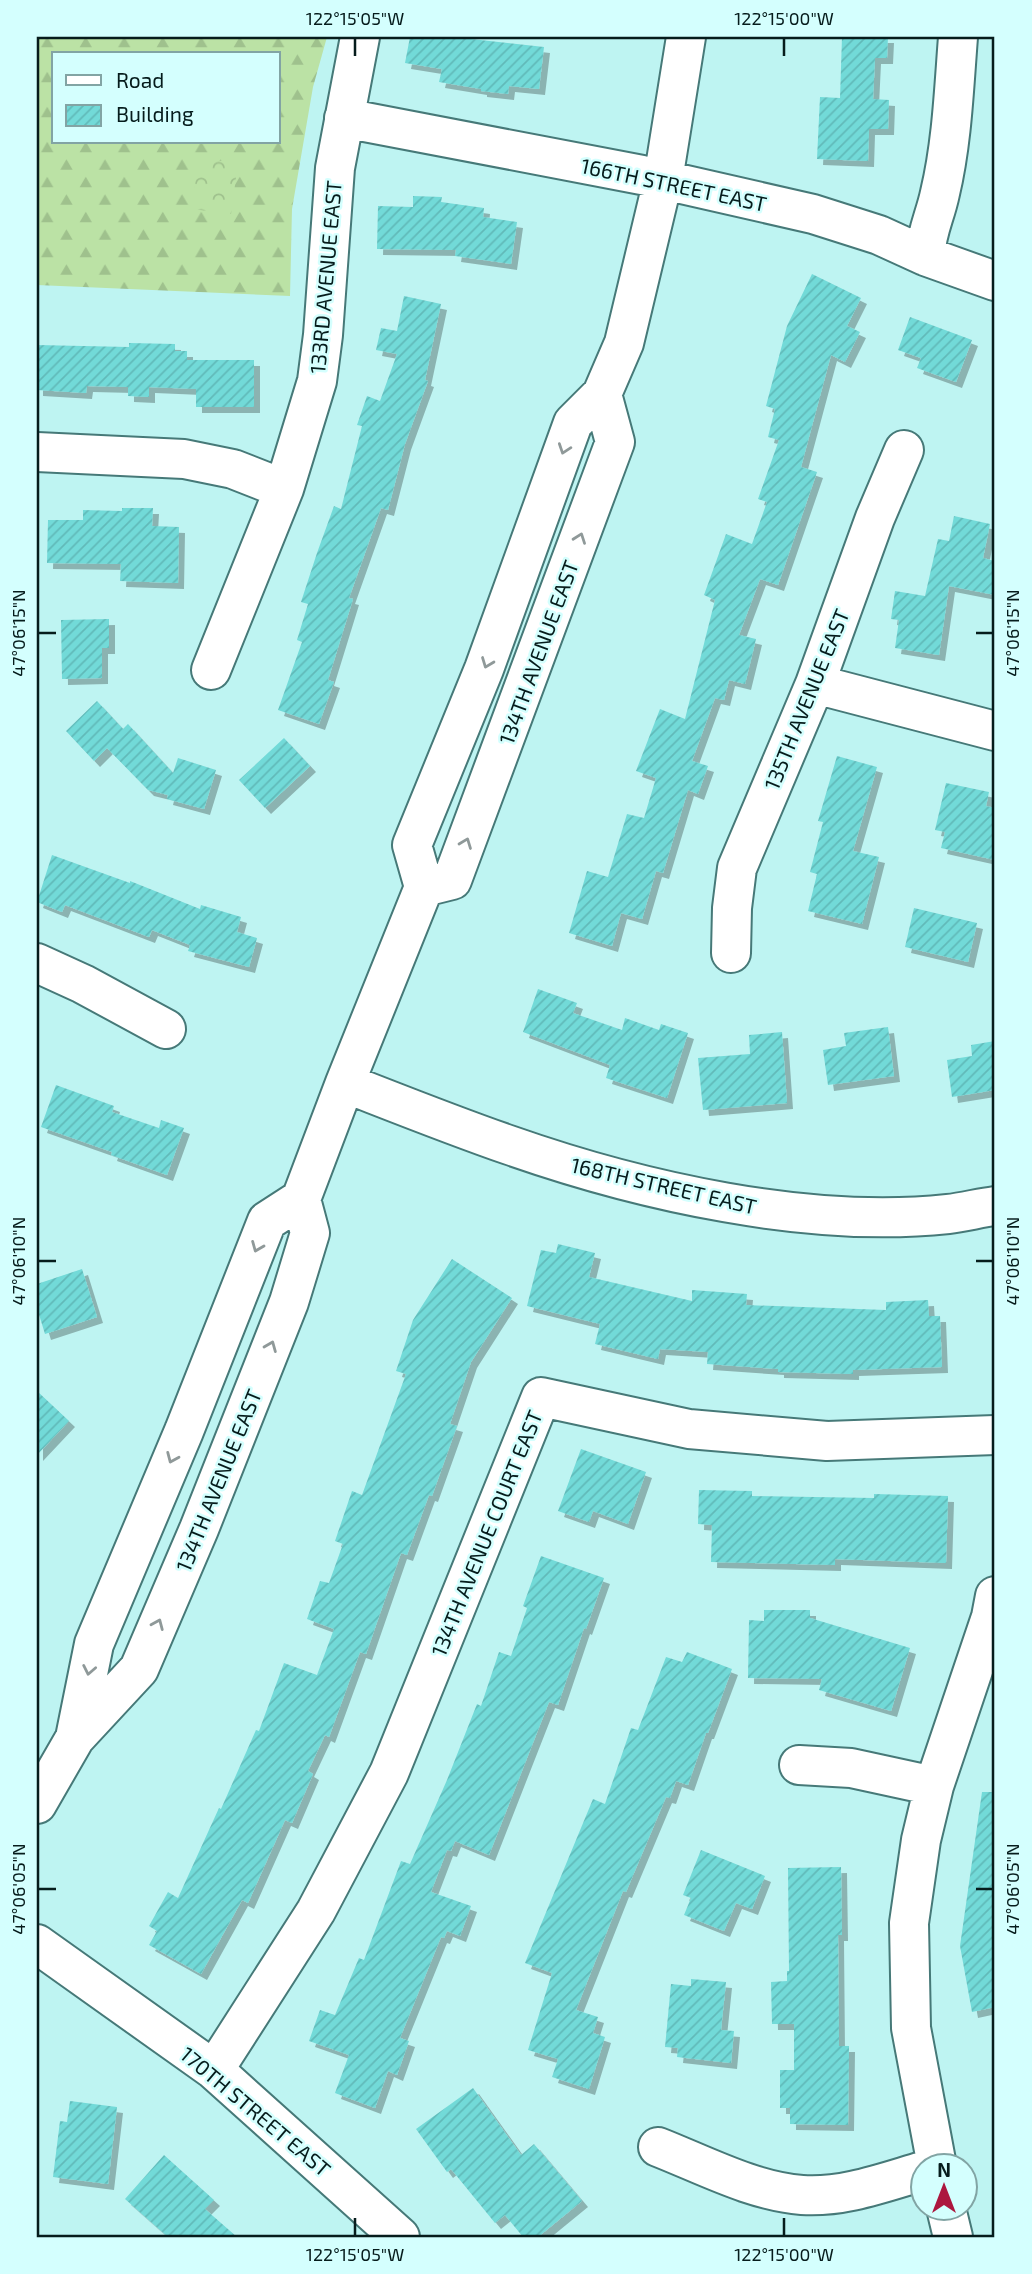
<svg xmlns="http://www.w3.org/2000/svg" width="1032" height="2274" font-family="'Exo 2',sans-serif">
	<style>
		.forest { fill: url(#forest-firs); fill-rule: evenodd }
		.park { fill: url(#park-crowns) }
		.building { fill: url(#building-hatch); filter: url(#shadow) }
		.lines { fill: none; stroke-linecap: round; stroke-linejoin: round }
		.minor-casing { stroke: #467978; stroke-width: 42 }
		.minor { stroke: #fff; stroke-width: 38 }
		.oneway { stroke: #8f9999 }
		.ticks { fill: none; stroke: #061c1c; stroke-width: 2.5 }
		.labels { text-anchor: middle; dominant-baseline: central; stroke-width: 5; stroke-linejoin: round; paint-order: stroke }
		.street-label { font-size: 21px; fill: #061c1c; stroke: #d4fffe }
		.neatline { fill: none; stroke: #061c1c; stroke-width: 2.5 }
		.ticks-label { font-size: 18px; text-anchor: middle; fill: #061c1c }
	</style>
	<defs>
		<pattern id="forest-firs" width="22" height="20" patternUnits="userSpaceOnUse" patternTransform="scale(1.75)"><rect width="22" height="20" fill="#bbe2a5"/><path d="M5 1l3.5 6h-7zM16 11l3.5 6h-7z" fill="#9fc18d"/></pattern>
		<pattern id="park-crowns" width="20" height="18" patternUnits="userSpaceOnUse" patternTransform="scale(1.75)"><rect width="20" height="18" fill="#bbe2a5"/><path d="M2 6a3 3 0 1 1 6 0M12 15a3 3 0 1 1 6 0" fill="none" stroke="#9fc18d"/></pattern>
		<pattern id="building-hatch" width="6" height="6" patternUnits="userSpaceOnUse" patternTransform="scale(1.75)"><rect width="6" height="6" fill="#72dad8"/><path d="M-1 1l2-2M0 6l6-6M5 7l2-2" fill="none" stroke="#61bab9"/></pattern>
		<filter id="shadow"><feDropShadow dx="6" dy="6" stdDeviation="0" flood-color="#0004"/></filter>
	</defs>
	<rect width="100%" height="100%" fill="#bef4f2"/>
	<path class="forest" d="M 37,37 L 327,37 L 313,87 L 292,209 L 290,296 L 37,285 ZM 54,54 L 278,54 L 278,142 L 54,142 Z"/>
	<path class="park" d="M 198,158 L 238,163 L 231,214 L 192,209 Z"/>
	<path class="building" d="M 410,37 L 472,37 L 471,39 L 544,47 L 539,89 L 509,86 L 508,94 L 481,91 L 481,89 L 439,82 L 442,69 L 405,63 Z
		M 842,37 L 888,37 L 887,58 L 875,58 L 873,99 L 889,100 L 888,129 L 869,129 L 868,161 L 817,159 L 820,97 L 840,98 Z
		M 413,196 L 442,197 L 441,202 L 484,208 L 483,217 L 517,222 L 511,264 L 455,256 L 456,250 L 377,249 L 378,206 L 413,207 Z
		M 812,274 L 861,298 L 847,326 L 860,332 L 845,362 L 831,355 L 801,467 L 817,472 L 778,585 L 760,579 L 739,635 L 756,639 L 745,684 L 729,680 L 724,700 L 715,698 L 692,761 L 708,766 L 698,794 L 688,790 L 663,873 L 656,871 L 642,919 L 621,913 L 612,946 L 569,933 L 587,871 L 608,877 L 627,814 L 644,818 L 656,778 L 636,771 L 660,709 L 685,719 L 715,600 L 704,595 L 726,534 L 752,544 L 767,502 L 758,499 L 779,440 L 768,437 L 775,409 L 766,406 L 787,326 Z
		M 404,296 L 441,304 L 425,380 L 428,381 L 405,444 L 388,510 L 381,508 L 349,598 L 353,599 L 328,680 L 334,682 L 319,724 L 278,710 L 302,642 L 297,640 L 308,604 L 301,602 L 317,553 L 334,506 L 341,509 L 362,426 L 357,425 L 367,396 L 380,401 L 397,354 L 376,350 L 381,328 L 397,331 Z
		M 910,317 L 972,340 L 956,382 L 917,368 L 921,358 L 898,350 Z
		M 129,343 L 175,344 L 175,351 L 187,351 L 187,360 L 254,360 L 254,407 L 196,407 L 196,389 L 149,387 L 149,397 L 128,396 L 128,387 L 87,386 L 86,393 L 37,390 L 37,345 L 129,347 Z
		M 122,508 L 153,508 L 152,526 L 179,527 L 178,583 L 120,581 L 121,564 L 47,563 L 48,520 L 83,520 L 83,510 L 122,511 Z
		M 954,516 L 990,524 L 983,558 L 995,561 L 995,595 L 949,586 L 939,655 L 895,648 L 899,620 L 891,619 L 895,591 L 925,596 L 938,539 L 949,541 Z
		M 109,619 L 109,648 L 102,648 L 102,678 L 62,679 L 61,620 Z
		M 97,701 L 123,729 L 128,724 L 173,773 L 178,758 L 216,770 L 204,809 L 167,799 L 168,795 L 148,790 L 107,748 L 94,761 L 66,731 Z
		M 284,738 L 310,766 L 265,808 L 239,780 Z
		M 837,756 L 877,767 L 853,851 L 879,857 L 862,924 L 808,911 L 817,874 L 810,872 L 823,822 L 818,821 Z
		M 946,783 L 989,792 L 986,806 L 995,808 L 995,860 L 941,848 L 945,832 L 935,830 Z
		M 52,855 L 130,883 L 130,881 L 200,909 L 201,905 L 241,917 L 237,932 L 257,938 L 249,967 L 188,951 L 190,945 L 152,930 L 149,937 L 65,905 L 62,912 L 37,902 Z
		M 914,908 L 977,923 L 968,962 L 905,947 Z
		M 538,989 L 577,1003 L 573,1013 L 622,1030 L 625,1018 L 659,1030 L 661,1024 L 688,1033 L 667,1098 L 606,1078 L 610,1065 L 523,1032 Z
		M 888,1027 L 894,1076 L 828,1085 L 823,1050 L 846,1046 L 844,1033 Z
		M 782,1032 L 787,1103 L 703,1110 L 698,1058 L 750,1054 L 749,1035 Z
		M 995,1041 L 995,1090 L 952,1097 L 947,1060 L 972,1056 L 971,1045 Z
		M 56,1085 L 114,1106 L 112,1112 L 159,1128 L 161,1120 L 184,1128 L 167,1175 L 111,1155 L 112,1152 L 41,1127 Z
		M 558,1244 L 595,1253 L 589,1277 L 692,1301 L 692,1290 L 747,1294 L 746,1305 L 886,1310 L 886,1302 L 928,1300 L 929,1316 L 940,1316 L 942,1367 L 853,1370 L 853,1374 L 778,1372 L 778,1369 L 707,1364 L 708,1352 L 660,1349 L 658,1359 L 595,1344 L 600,1324 L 527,1306 L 541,1250 L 556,1253 Z
		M 452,1259 L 512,1298 L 471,1362 L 450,1424 L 457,1426 L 432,1496 L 429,1495 L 407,1555 L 401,1553 L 366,1654 L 360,1652 L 329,1737 L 325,1735 L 308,1771 L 313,1774 L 292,1823 L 285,1820 L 248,1903 L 242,1900 L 201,1974 L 149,1945 L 157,1931 L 149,1926 L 168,1892 L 178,1898 L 219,1808 L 221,1809 L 256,1730 L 259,1731 L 284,1663 L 317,1675 L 334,1629 L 307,1619 L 320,1581 L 329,1583 L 343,1544 L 335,1541 L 352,1491 L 362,1495 L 406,1374 L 396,1371 L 413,1320 Z
		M 82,1269 L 97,1317 L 45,1334 L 37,1308 L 37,1284 Z
		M 37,1391 L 69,1421 L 37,1455 Z
		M 581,1449 L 646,1472 L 628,1524 L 593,1511 L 589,1522 L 558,1511 Z
		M 699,1490 L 752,1491 L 752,1496 L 874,1498 L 874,1494 L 948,1496 L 946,1563 L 835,1559 L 835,1565 L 711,1562 L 712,1525 L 698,1524 Z
		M 541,1556 L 604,1578 L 586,1629 L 584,1628 L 558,1705 L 549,1702 L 489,1855 L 455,1841 L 451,1851 L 447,1850 L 431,1892 L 471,1906 L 460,1936 L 447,1931 L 444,1938 L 441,1937 L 400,2038 L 409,2041 L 397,2075 L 388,2071 L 375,2108 L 335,2093 L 349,2055 L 309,2041 L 320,2010 L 335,2015 L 359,1958 L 364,1960 L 401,1861 L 410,1864 L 447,1780 L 477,1704 L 481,1706 L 499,1652 L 511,1656 L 527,1608 L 523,1606 Z
		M 764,1610 L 810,1610 L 810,1618 L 910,1648 L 891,1711 L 819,1690 L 822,1679 L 748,1678 L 749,1620 L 764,1621 Z
		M 687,1652 L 732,1669 L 708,1733 L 706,1733 L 688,1785 L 676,1781 L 670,1798 L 666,1797 L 626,1892 L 623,1891 L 576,2010 L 598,2017 L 593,2033 L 605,2037 L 589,2089 L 552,2077 L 558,2059 L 528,2050 L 552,1973 L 525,1963 L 593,1799 L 605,1804 L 631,1728 L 638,1730 L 666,1657 L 682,1662 Z
		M 982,1792 L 995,1792 L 995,2007 L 972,2012 L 960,1946 Z
		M 701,1850 L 765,1876 L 752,1909 L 736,1903 L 724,1931 L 684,1915 L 691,1898 L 683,1895 Z
		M 841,1867 L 842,1935 L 838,1935 L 839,2046 L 849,2046 L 848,2125 L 790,2124 L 790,2108 L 780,2108 L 780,2070 L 794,2070 L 794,2024 L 772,2024 L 771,1982 L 787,1981 L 787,1971 L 789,1971 L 788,1868 Z
		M 691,1979 L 726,1982 L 721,2030 L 734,2031 L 731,2063 L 677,2057 L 678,2048 L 665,2047 L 671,1984 L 691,1986 Z
		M 473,2088 L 521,2155 L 534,2144 L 582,2201 L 538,2237 L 523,2237 L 505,2215 L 495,2223 L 451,2169 L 447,2172 L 416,2129 Z
		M 70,2101 L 117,2107 L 108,2184 L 53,2177 L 60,2121 L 67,2122 Z
		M 164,2155 L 214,2200 L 205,2209 L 237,2237 L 168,2237 L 125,2199 Z"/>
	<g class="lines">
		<defs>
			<path id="minor" d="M 344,118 L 642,175 L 813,214 L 879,235 L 925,256 L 995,281
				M 925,256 C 927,229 935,217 940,193 C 952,143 954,88 958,37
				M 37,452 L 184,459 L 233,469 L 284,489
				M 211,670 L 284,489 L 317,381 L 323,335 L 335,168 L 360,37
				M 815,684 L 995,731
				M 424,887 L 452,880 L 615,442 L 602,394
				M 731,953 L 732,908 L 737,868 L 815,684 L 875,518 L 904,450
				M 37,963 L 83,984 L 166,1029
				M 345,1083 C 399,1104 454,1126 509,1145 C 640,1191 809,1229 948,1214 C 964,1212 980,1208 995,1206
				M 75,1738 L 94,1644 L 184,1431 L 267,1221 L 301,1199
				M 799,1765 L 851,1768 L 934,1786
				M 37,1804 L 75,1738 L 139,1669 L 199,1529 L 289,1302 L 310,1233 L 301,1199 L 345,1083 L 424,887 L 412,845 L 484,669 L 573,423 L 602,394 L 624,343 L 663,180 L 686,37
				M 37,1944 L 214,2070 L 400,2237
				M 214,2070 L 316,1911 L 389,1773 L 541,1397 L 689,1429 L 827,1441 L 995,1435
				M 658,2147 C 704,2165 752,2191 802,2195 C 843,2198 885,2182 923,2171
				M 937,2166 L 911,2028 L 909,1923 L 921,1840 L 934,1786 L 991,1617 L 995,1596
				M 946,2208 L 953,2237"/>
		</defs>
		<use href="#minor" class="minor-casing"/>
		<use href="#minor" class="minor"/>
	</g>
	<defs><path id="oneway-chevron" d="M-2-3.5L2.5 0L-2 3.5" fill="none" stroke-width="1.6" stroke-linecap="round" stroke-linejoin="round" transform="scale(1.75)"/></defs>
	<g class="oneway">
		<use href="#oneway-chevron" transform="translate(564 449) rotate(109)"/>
		<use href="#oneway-chevron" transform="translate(580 538) rotate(-70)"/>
		<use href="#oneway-chevron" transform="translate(487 663) rotate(111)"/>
		<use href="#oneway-chevron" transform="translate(466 843) rotate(-69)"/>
		<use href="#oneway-chevron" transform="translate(257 1247) rotate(112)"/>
		<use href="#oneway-chevron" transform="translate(271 1346) rotate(-68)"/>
		<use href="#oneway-chevron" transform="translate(172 1458) rotate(113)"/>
		<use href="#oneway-chevron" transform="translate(158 1624) rotate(-67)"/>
		<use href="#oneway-chevron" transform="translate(89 1670) rotate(101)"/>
	</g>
	<path class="ticks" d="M 355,38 L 355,56M 784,38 L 784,56M 38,633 L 56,633M 976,633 L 993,633M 38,1261 L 56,1261M 976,1261 L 993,1261M 38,1889 L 56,1889M 976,1889 L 993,1889M 355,2218 L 355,2236M 784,2218 L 784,2236"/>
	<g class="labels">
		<g class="street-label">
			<text transform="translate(674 184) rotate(12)">166TH STREET EAST</text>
			<text transform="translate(325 277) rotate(-85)">133RD AVENUE EAST</text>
			<text transform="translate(538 652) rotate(-70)">134TH AVENUE EAST</text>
			<text transform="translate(806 699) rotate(-68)">135TH AVENUE EAST</text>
			<text transform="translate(664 1185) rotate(13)">168TH STREET EAST</text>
			<text transform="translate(218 1480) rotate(-68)">134TH AVENUE EAST</text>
			<text transform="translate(486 1533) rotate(-68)">134TH AVENUE COURT EAST</text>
			<text transform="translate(256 2111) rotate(40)">170TH STREET EAST</text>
		</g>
	</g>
	<rect width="1032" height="2274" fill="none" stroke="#d4fffe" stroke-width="77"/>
	<rect x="52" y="52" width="228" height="91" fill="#d4fffe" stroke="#82a4a4" stroke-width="2"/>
	<rect x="66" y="75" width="35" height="10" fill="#ffffff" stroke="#82a4a4" stroke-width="2"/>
	<text x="116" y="88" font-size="21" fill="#061c1c">Road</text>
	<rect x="66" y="105" width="35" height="21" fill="url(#building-hatch)" stroke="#82a4a4" stroke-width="2"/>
	<text x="116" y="122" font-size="21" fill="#061c1c">Building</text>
	<g transform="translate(944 2187)"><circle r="33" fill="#d4fffe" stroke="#82a4a4" stroke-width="2"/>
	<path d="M0-5L12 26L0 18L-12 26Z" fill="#ac173e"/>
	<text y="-10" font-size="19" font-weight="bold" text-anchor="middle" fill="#061c1c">N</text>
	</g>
	<rect x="38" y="38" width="955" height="2198" class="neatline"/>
	<g class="ticks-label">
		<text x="355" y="25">122°15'05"W</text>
		<text x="784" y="25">122°15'00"W</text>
		<text transform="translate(19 633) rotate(-90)" y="6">47°06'15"N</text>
		<text transform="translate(1013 633) rotate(-90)" y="6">47°06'15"N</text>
		<text transform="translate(19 1261) rotate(-90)" y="6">47°06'10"N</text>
		<text transform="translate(1013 1261) rotate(-90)" y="6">47°06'10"N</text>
		<text transform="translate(19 1889) rotate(-90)" y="6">47°06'05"N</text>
		<text transform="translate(1013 1889) rotate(-90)" y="6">47°06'05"N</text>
		<text x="355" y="2261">122°15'05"W</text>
		<text x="784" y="2261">122°15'00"W</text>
	</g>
</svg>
